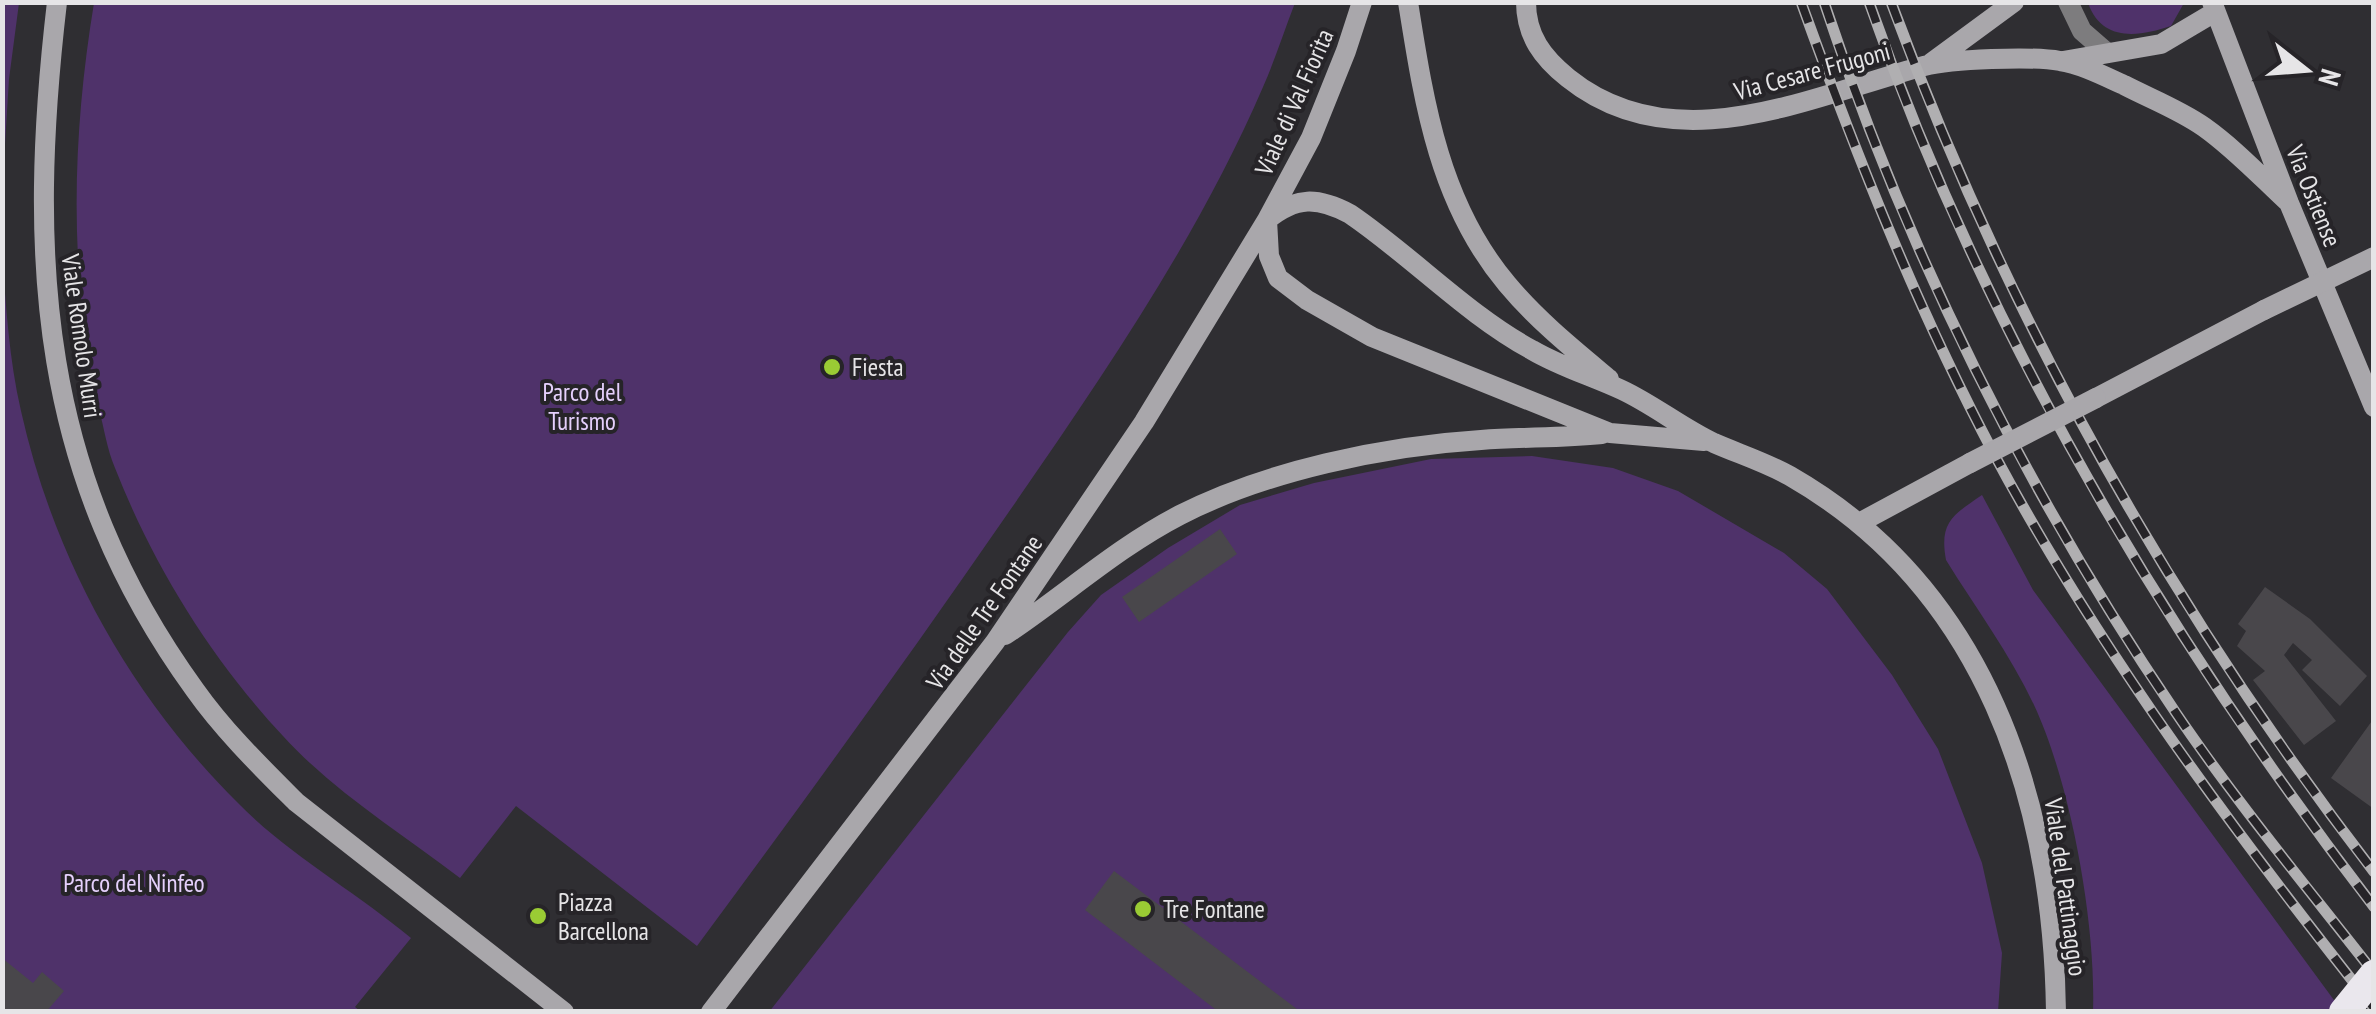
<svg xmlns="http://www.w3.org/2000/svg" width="2376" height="1014" font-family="'PT Sans Narrow',sans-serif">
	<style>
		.green { fill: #4f326a }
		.building { fill: #49474b }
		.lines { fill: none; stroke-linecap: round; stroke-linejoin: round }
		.street { stroke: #7d7c7e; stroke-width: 20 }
		.secondary { stroke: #a9a7ab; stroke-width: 20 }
		.rail-casing { stroke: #b0afb1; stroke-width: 11 }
		.rail { stroke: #262428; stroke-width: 8; stroke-dasharray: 22; stroke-linecap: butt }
		.secondary-bridge { stroke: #a9a7ab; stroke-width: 20 }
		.highway-bridge { stroke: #eae7ed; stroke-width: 30 }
		.poi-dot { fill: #9acb34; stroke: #262428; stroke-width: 4 }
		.labels { text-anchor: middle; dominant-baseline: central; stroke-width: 8; stroke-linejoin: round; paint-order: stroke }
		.street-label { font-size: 25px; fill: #e6e5e7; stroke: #262428 }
		.poi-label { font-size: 25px; fill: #e6e5e7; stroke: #262428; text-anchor: start }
		.park-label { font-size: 25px; fill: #e5d0fc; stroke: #262428 }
	</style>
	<rect width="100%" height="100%" fill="#2f2e32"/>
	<path class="green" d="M 3,2 L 19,3 L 9,79 L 3,177 Z
		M 94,3 L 94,2 L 1295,3 C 1284,31 1275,60 1263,87 C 1197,240 1100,380 1006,516 C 906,661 802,804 697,946 L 516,806 L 460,878 C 401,833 333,791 283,736 C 211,659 153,565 115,468 C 107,449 104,428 99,409 C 68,277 72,136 94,3 Z
		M 2184,3 L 2171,26 C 2138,37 2102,42 2088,3 Z
		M 2,253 C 6,306 9,359 21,411 C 54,559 130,696 238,803 C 289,855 355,891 411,938 L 355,1007 L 360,1011 L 3,1011 Z
		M 1532,456 L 1613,468 L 1678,491 L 1784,553 L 1827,589 L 1892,675 L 1938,749 L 1982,863 L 2002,953 L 1998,1012 L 769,1012 L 1068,632 L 1101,595 L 1168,548 L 1240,505 L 1314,483 L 1431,459 Z
		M 1982,495 L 2033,590 L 2342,1011 L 2093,1011 C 2096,924 2071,784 2034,705 C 2010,654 1975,607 1946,560 C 1939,522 1953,515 1982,495 Z"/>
	<path class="building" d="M 1220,529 L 1237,554 L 1139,622 L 1122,597 Z
		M 2265,587 L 2310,619 L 2367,676 L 2340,706 L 2302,670 L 2312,660 L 2293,643 L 2284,655 L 2336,721 L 2304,745 L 2253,680 L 2265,671 L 2237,646 L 2246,631 L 2238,624 Z
		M 2374,718 L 2374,809 L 2331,778 Z
		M 1114,871 L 1301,1012 L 1219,1012 L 1085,910 Z
		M 2,958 L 33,983 L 42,972 L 64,991 L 46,1012 L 7,1012 L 2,1007 Z"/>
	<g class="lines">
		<path class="street" d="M 2068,2 L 2082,31 L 2105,51"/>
		<path class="secondary" d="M 57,2 C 27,258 39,475 195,690 C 224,731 261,767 296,802 L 564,1012
			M 1362,2 L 1346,51 L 1311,138 L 1267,220 L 1269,256 L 1278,278 L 1307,300 L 1372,337 L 1610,433 L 1704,441
			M 1408,2 C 1424,103 1439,203 1507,284 C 1537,320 1573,349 1609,379
			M 1526,2 C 1526,36 1543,58 1568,78 C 1675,164 1811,96 1924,66 C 1951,59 2032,56 2060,61 C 2081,64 2104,76 2124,85 C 2151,99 2180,110 2204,127 C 2235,149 2262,178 2289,203
			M 2212,2 L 2289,203 L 2374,407
			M 2063,61 L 2161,44 L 2215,12
			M 1931,63 L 2014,2
			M 2096,398 L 2264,310
			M 1859,523 L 1970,463
			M 1005,635 C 1064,596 1116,548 1180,515 C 1266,471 1384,446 1481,440 C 1521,437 1562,438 1602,434
			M 711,1012 L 995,642 L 1144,422 L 1267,220 C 1296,196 1318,197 1350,214 C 1413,257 1466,314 1532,350 C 1561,367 1592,376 1622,390 C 1654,405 1682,428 1714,443 C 1739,454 1765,462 1790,476 C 1985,588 2053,798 2056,1012"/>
		<defs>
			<path id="rail" d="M 1801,2 C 1857,157 1917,308 1994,454 C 2100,652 2235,833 2374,1008
				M 1824,2 C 1907,253 2028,495 2176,713 C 2237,803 2307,887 2374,973
				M 1869,2 C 1984,330 2163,632 2374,907
				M 1891,2 C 2007,316 2170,607 2374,872"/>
		</defs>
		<use href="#rail" class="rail-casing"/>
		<use href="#rail" class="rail"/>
		<path class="secondary-bridge" d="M 2264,310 L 2374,257
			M 1970,463 L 2096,398"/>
		<path class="highway-bridge" d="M 2344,1012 L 2374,975"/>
	</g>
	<g class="poi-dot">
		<circle cx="832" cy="367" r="10"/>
		<circle cx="1143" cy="909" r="10"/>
		<circle cx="538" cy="916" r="10"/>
	</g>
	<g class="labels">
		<g class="street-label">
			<text transform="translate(1812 71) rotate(-15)">Via Cesare Frugoni</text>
			<text transform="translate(1294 102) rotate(-66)">Viale di Val Fiorita</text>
			<text transform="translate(2314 196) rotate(68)">Via Ostiense</text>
			<text transform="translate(82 336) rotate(82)">Viale Romolo Murri</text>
			<text transform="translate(984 612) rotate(-55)">Via delle Tre Fontane</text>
			<text transform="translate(2066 887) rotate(82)">Viale del Pattinaggio</text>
		</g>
		<g class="poi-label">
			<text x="852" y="367">Fiesta</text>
			<text x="558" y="902">Piazza<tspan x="558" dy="29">Barcellona</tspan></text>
			<text x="1163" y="909">Tre Fontane</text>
		</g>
		<g class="park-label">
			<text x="582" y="392">Parco del<tspan x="582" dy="29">Turismo</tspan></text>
			<text x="134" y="883">Parco del Ninfeo</text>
		</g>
	</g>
	<rect width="2376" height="1014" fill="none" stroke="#e6e5e7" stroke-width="10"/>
	<g transform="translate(2306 70) rotate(107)" stroke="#262428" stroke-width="8" paint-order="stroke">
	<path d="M0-8L18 38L0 25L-18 38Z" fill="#e6e5e7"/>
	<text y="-15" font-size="28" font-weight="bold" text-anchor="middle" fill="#e6e5e7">N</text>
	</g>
</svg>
